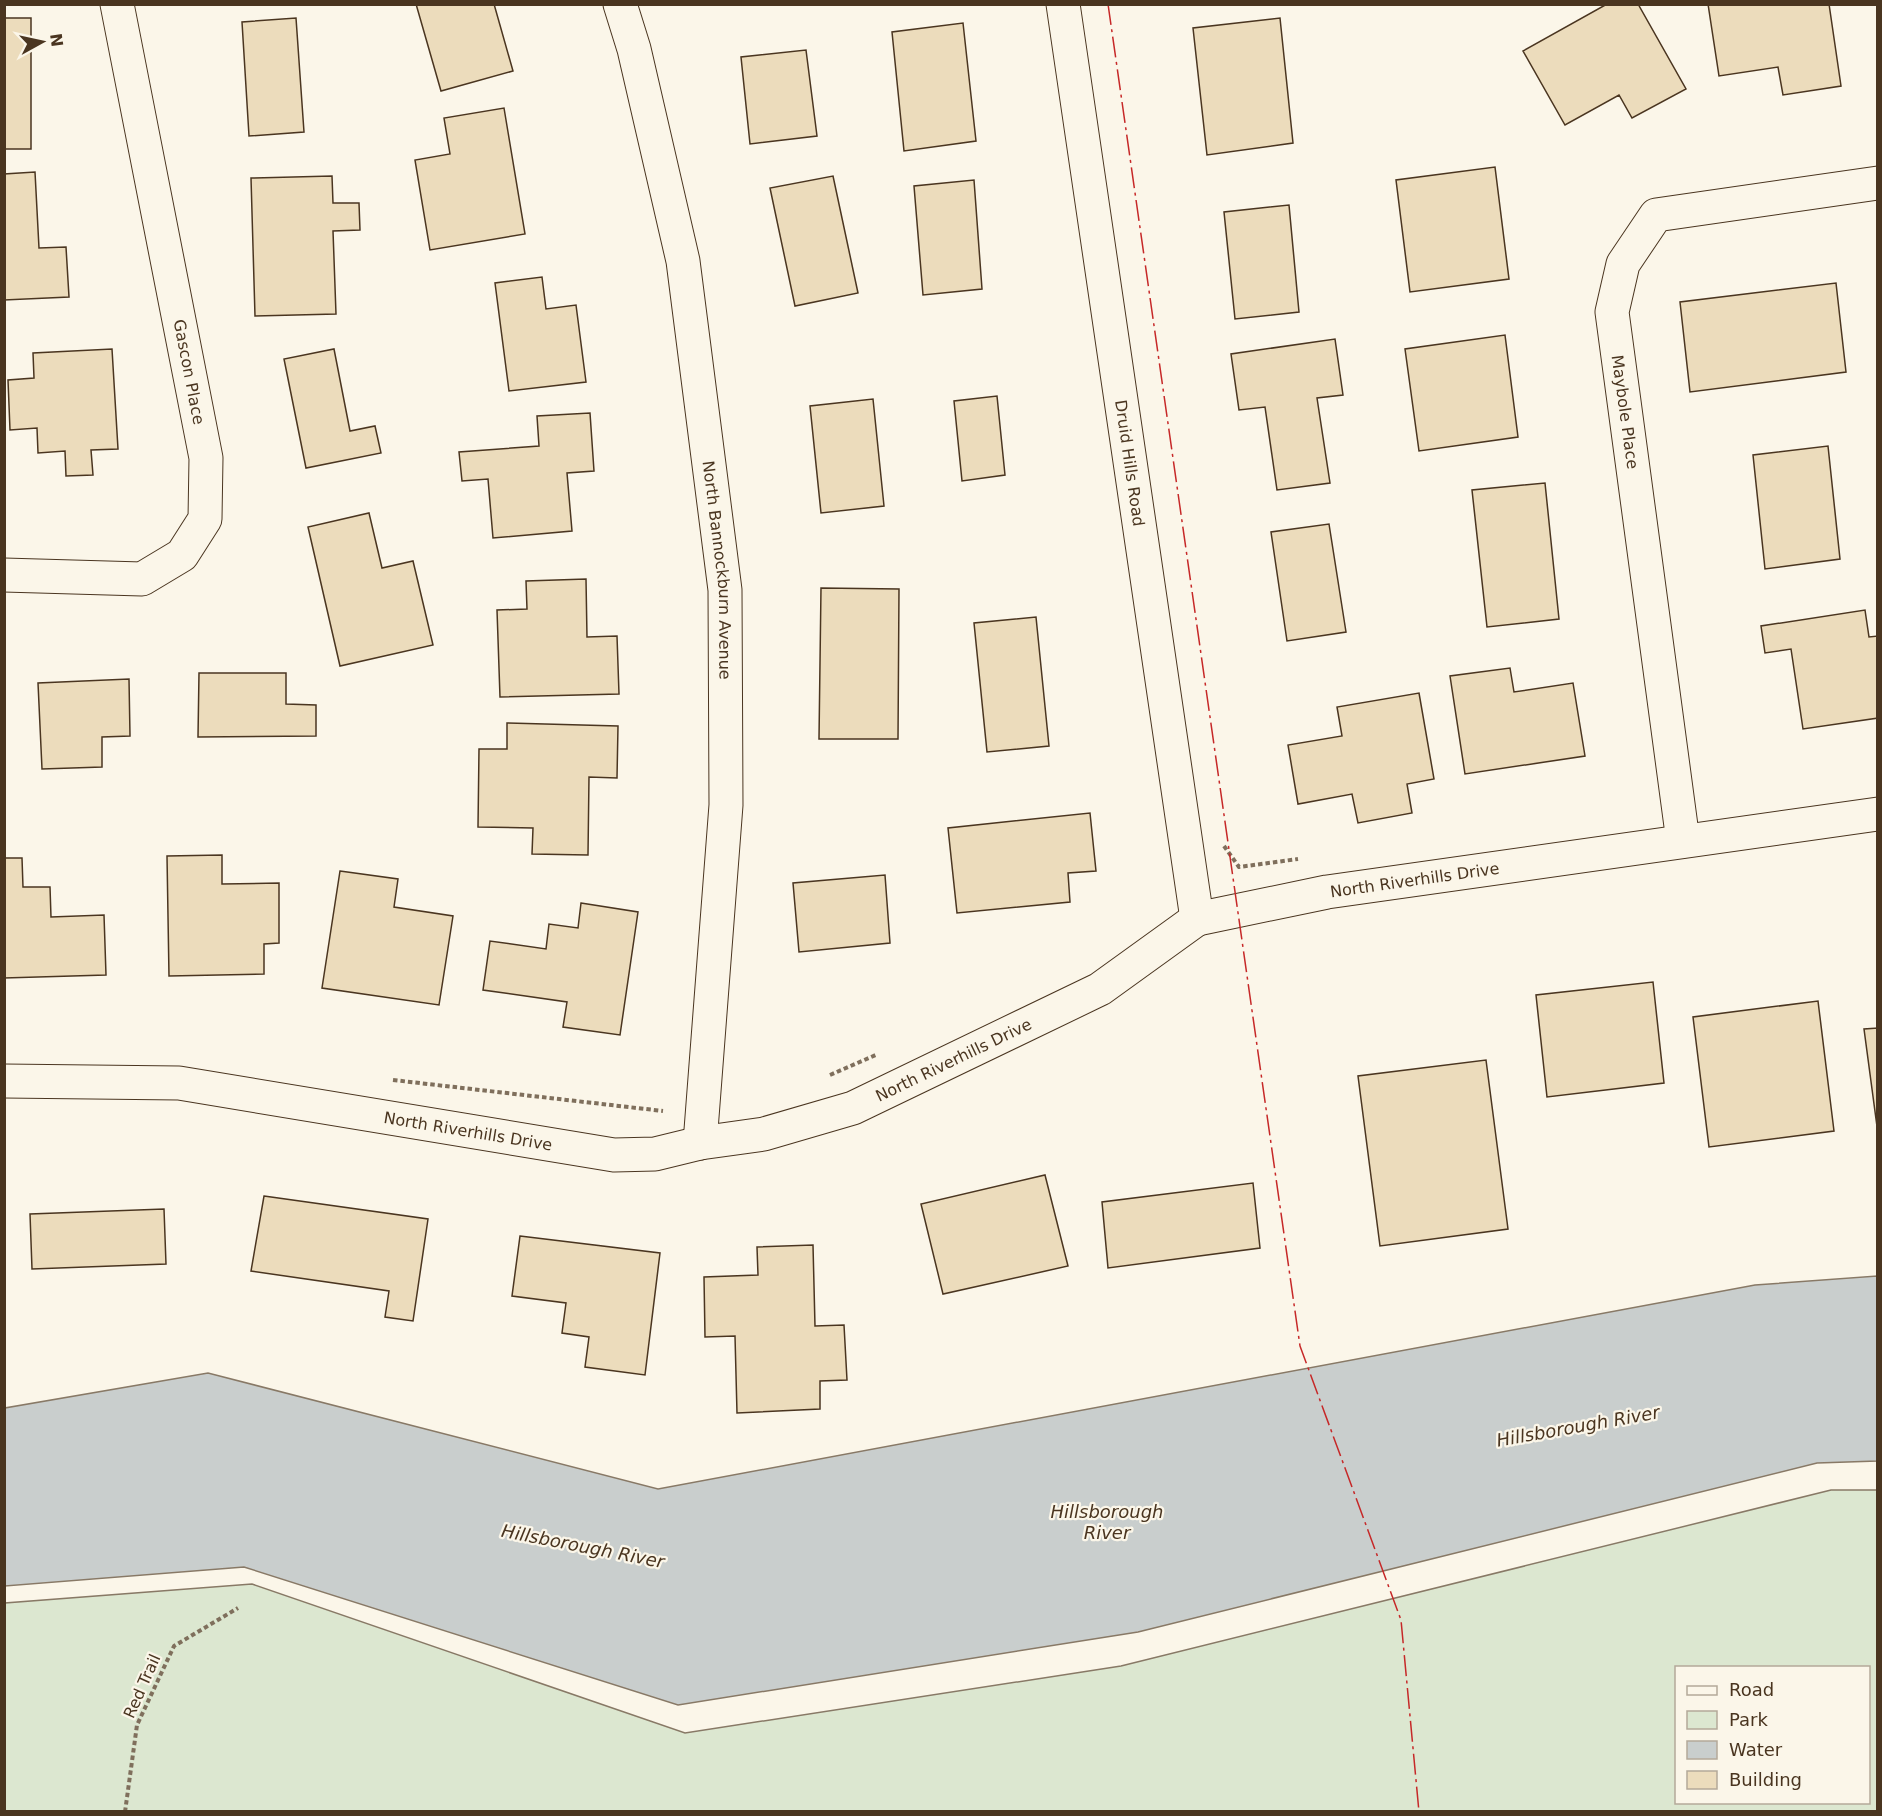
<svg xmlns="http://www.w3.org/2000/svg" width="1882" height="1816" font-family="'DejaVu Sans',sans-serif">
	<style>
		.green { fill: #dce7d0; stroke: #887966; stroke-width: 1.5; fill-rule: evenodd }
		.water { fill: #c9cecd; stroke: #887966; stroke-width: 1.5 }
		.building { fill: #ecdcbc; stroke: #4a3520; stroke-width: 1.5 }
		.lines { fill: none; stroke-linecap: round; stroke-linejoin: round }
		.street-casing { stroke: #4a3520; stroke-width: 35 }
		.secondary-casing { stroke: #4a3520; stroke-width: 35 }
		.path { stroke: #7f6f5c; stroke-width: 4; stroke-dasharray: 4.5 3; stroke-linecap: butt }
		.street { stroke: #fbf6e9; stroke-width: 33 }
		.secondary { stroke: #fbf6e9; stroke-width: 33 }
		.power { stroke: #c62828; stroke-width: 1.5; stroke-dasharray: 21 4.5 3 4.5; stroke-linecap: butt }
		.labels { text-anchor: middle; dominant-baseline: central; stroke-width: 4.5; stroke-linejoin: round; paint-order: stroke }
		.street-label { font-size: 16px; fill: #4a3520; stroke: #fbf6e9 }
		.water-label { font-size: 18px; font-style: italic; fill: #4a3520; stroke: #fbf6e9 }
	</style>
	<rect width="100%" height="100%" fill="#fbf6e9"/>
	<path class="green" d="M 1831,1490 L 1877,1490 L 1877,1811 L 5,1811 L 5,1603 L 252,1584 L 685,1733 L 1121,1666 ZM 1676,1668 L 1868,1668 L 1868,1802 L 1676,1802 Z"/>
	<path class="water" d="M 1877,1276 L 1877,1461 L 1817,1463 L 1138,1632 L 678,1705 L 244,1567 L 5,1586 L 5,1408 L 208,1373 L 658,1489 L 1755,1285 Z"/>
	<path class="building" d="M 416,4 L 494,4 L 513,71 L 441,91 Z
		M 1607,4 L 1638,4 L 1686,89 L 1632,118 L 1619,95 L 1565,125 L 1523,51 Z
		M 1708,4 L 1829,4 L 1841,86 L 1783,95 L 1778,67 L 1719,76 Z
		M 4,18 L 31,18 L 31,149 L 4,149 Z
		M 296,18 L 304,132 L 249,136 L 242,22 Z
		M 1280,18 L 1293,143 L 1207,155 L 1193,28 Z
		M 963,23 L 976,141 L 904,151 L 892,32 Z
		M 806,50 L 817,136 L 750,144 L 741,57 Z
		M 504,108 L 525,234 L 430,250 L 415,160 L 450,154 L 444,118 Z
		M 1495,167 L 1509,279 L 1410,292 L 1396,180 Z
		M 35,172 L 39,248 L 66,247 L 69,297 L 4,300 L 4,174 Z
		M 332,176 L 333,203 L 359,203 L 360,230 L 333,231 L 336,314 L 255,316 L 251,178 Z
		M 833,176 L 858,293 L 795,306 L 770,188 Z
		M 974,180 L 982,289 L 923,295 L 914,186 Z
		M 1289,205 L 1299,312 L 1235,319 L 1224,212 Z
		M 542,277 L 546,309 L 576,305 L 586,382 L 509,391 L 495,283 Z
		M 1836,283 L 1846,372 L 1690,392 L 1680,302 Z
		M 1505,335 L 1518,437 L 1419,451 L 1405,349 Z
		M 1335,339 L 1343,395 L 1317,398 L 1330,483 L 1277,490 L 1265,407 L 1239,410 L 1231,354 Z
		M 112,349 L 118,449 L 91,450 L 93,475 L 66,476 L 65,451 L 38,453 L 37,428 L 10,430 L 8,380 L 34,378 L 33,353 Z
		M 334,349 L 350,431 L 375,426 L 381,453 L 306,468 L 284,359 Z
		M 997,396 L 1005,475 L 962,481 L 954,401 Z
		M 873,399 L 884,506 L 821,513 L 810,406 Z
		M 590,413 L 594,471 L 567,473 L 572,531 L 493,538 L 488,479 L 462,481 L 459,452 L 539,446 L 537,416 Z
		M 1828,446 L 1840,559 L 1765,569 L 1753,455 Z
		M 1545,483 L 1559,619 L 1487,627 L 1472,490 Z
		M 369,513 L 382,568 L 413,561 L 433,645 L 340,666 L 308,527 Z
		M 1329,524 L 1346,632 L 1287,641 L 1271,532 Z
		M 586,579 L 587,637 L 617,636 L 619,694 L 500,697 L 497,610 L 527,609 L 526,581 Z
		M 821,588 L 899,589 L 898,739 L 819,739 Z
		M 1865,610 L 1869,637 L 1878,636 L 1878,718 L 1803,729 L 1791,649 L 1765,653 L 1761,626 Z
		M 1036,617 L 1049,746 L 987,752 L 974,623 Z
		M 1510,668 L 1514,692 L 1573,683 L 1585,756 L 1465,774 L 1450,676 Z
		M 199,673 L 286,673 L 286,704 L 316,705 L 316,736 L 198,737 Z
		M 129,679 L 130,736 L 102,737 L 102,767 L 42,769 L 38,683 Z
		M 1419,693 L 1434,779 L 1407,784 L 1412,813 L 1358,823 L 1352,794 L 1298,804 L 1288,745 L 1342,736 L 1337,707 Z
		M 507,723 L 618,726 L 617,778 L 589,777 L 588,855 L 532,854 L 533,828 L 478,827 L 479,749 L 507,749 Z
		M 1090,813 L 1096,871 L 1068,873 L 1070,902 L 957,913 L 948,828 Z
		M 222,855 L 222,884 L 279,883 L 279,943 L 264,944 L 264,974 L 169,976 L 167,856 Z
		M 4,858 L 22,858 L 23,887 L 50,887 L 51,917 L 104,915 L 106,975 L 4,978 Z
		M 340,871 L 398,879 L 394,907 L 453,916 L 439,1005 L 322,988 Z
		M 885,875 L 890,943 L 799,952 L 793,883 Z
		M 581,903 L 638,912 L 620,1035 L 563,1027 L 567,1002 L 483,990 L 490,941 L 546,949 L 549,924 L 578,928 Z
		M 1653,982 L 1664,1083 L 1547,1097 L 1536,995 Z
		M 1818,1001 L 1834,1131 L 1709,1147 L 1693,1017 Z
		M 1878,1028 L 1878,1134 L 1864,1029 Z
		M 1486,1060 L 1508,1229 L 1380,1246 L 1358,1076 Z
		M 1045,1175 L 1068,1266 L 943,1294 L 921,1204 Z
		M 1253,1183 L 1260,1248 L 1108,1268 L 1102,1202 Z
		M 264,1196 L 428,1219 L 413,1321 L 385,1317 L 389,1291 L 251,1271 Z
		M 164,1209 L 166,1264 L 32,1269 L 30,1214 Z
		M 520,1236 L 660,1253 L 645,1375 L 585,1367 L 589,1337 L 562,1333 L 566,1303 L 512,1296 Z
		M 813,1245 L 815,1326 L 844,1325 L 847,1380 L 820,1381 L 820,1409 L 737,1413 L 735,1336 L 705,1337 L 704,1277 L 758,1275 L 757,1247 Z"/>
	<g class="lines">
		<defs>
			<g id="street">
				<path id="s1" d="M 620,4 L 634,49 L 683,261 L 725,590 L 726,805 L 700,1143"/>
				<path d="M 4,575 L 142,579 L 182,555 L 205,519 L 206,458 L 117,4"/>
				<path d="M 1683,841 L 1612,312 L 1623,264 L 1656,215 L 1878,183"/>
				<path id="s2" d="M 4,1081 L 179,1083 L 614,1155 L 655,1154 L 700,1143 L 764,1134 L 853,1108 L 1100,989 L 1197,919"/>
			</g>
			<g id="secondary">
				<path id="s3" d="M 1063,4 L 1197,919 L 1327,892 L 1878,814"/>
			</g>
		</defs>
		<use href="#street" class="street-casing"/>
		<use href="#secondary" class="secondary-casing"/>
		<path class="path" d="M 1224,846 L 1239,867 L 1298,859
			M 830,1075 L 878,1054
			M 393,1080 L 663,1111
			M 125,1812 L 137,1725 L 174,1646 L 238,1608"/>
		<use href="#street" class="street"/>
		<use href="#secondary" class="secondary"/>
		<path class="power" d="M 1108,4 L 1300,1346 L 1401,1620 L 1419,1812"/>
	</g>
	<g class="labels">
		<g class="street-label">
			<text transform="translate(189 372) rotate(79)">Gascon Place</text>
			<text transform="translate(1625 412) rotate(82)">Maybole Place</text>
			<text stroke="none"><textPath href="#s3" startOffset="464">Druid Hills Road</textPath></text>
			<text stroke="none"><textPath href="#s1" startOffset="576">North Bannockburn Avenue</textPath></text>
			<text stroke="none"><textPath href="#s3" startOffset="1146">North Riverhills Drive</textPath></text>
			<text stroke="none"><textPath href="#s2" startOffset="972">North Riverhills Drive</textPath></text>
			<text stroke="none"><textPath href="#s2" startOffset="468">North Riverhills Drive</textPath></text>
			<text transform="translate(142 1686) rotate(-66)">Red Trail</text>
		</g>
		<g class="water-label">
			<text transform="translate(1578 1426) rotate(-10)">Hillsborough River</text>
			<text x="1107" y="1511">Hillsborough<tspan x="1107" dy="21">River</tspan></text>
			<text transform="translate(583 1546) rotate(11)">Hillsborough River</text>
		</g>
	</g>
	<rect width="1882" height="1816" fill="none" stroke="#4a3520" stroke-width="12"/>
	<rect x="1675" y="1666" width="195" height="138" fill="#fbf6e9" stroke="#b4a999" stroke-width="1.5"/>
	<rect x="1687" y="1686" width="30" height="9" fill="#fbf6e9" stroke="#b4a999" stroke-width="1.5"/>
	<text x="1729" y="1696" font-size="18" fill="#4a3520">Road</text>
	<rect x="1687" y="1711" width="30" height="18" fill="#dce7d0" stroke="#b4a999" stroke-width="1.5"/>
	<text x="1729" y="1726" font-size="18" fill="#4a3520">Park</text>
	<rect x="1687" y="1741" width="30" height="18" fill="#c9cecd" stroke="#b4a999" stroke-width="1.5"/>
	<text x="1729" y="1756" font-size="18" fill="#4a3520">Water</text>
	<rect x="1687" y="1771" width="30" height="18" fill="#ecdcbc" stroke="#b4a999" stroke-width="1.5"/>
	<text x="1729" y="1786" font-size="18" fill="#4a3520">Building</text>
	<g transform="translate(42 42) rotate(82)" stroke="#fbf6e9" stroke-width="4.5" paint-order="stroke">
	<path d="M0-4.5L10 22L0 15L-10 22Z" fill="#4a3520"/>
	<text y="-9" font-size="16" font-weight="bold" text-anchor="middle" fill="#4a3520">N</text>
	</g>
</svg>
